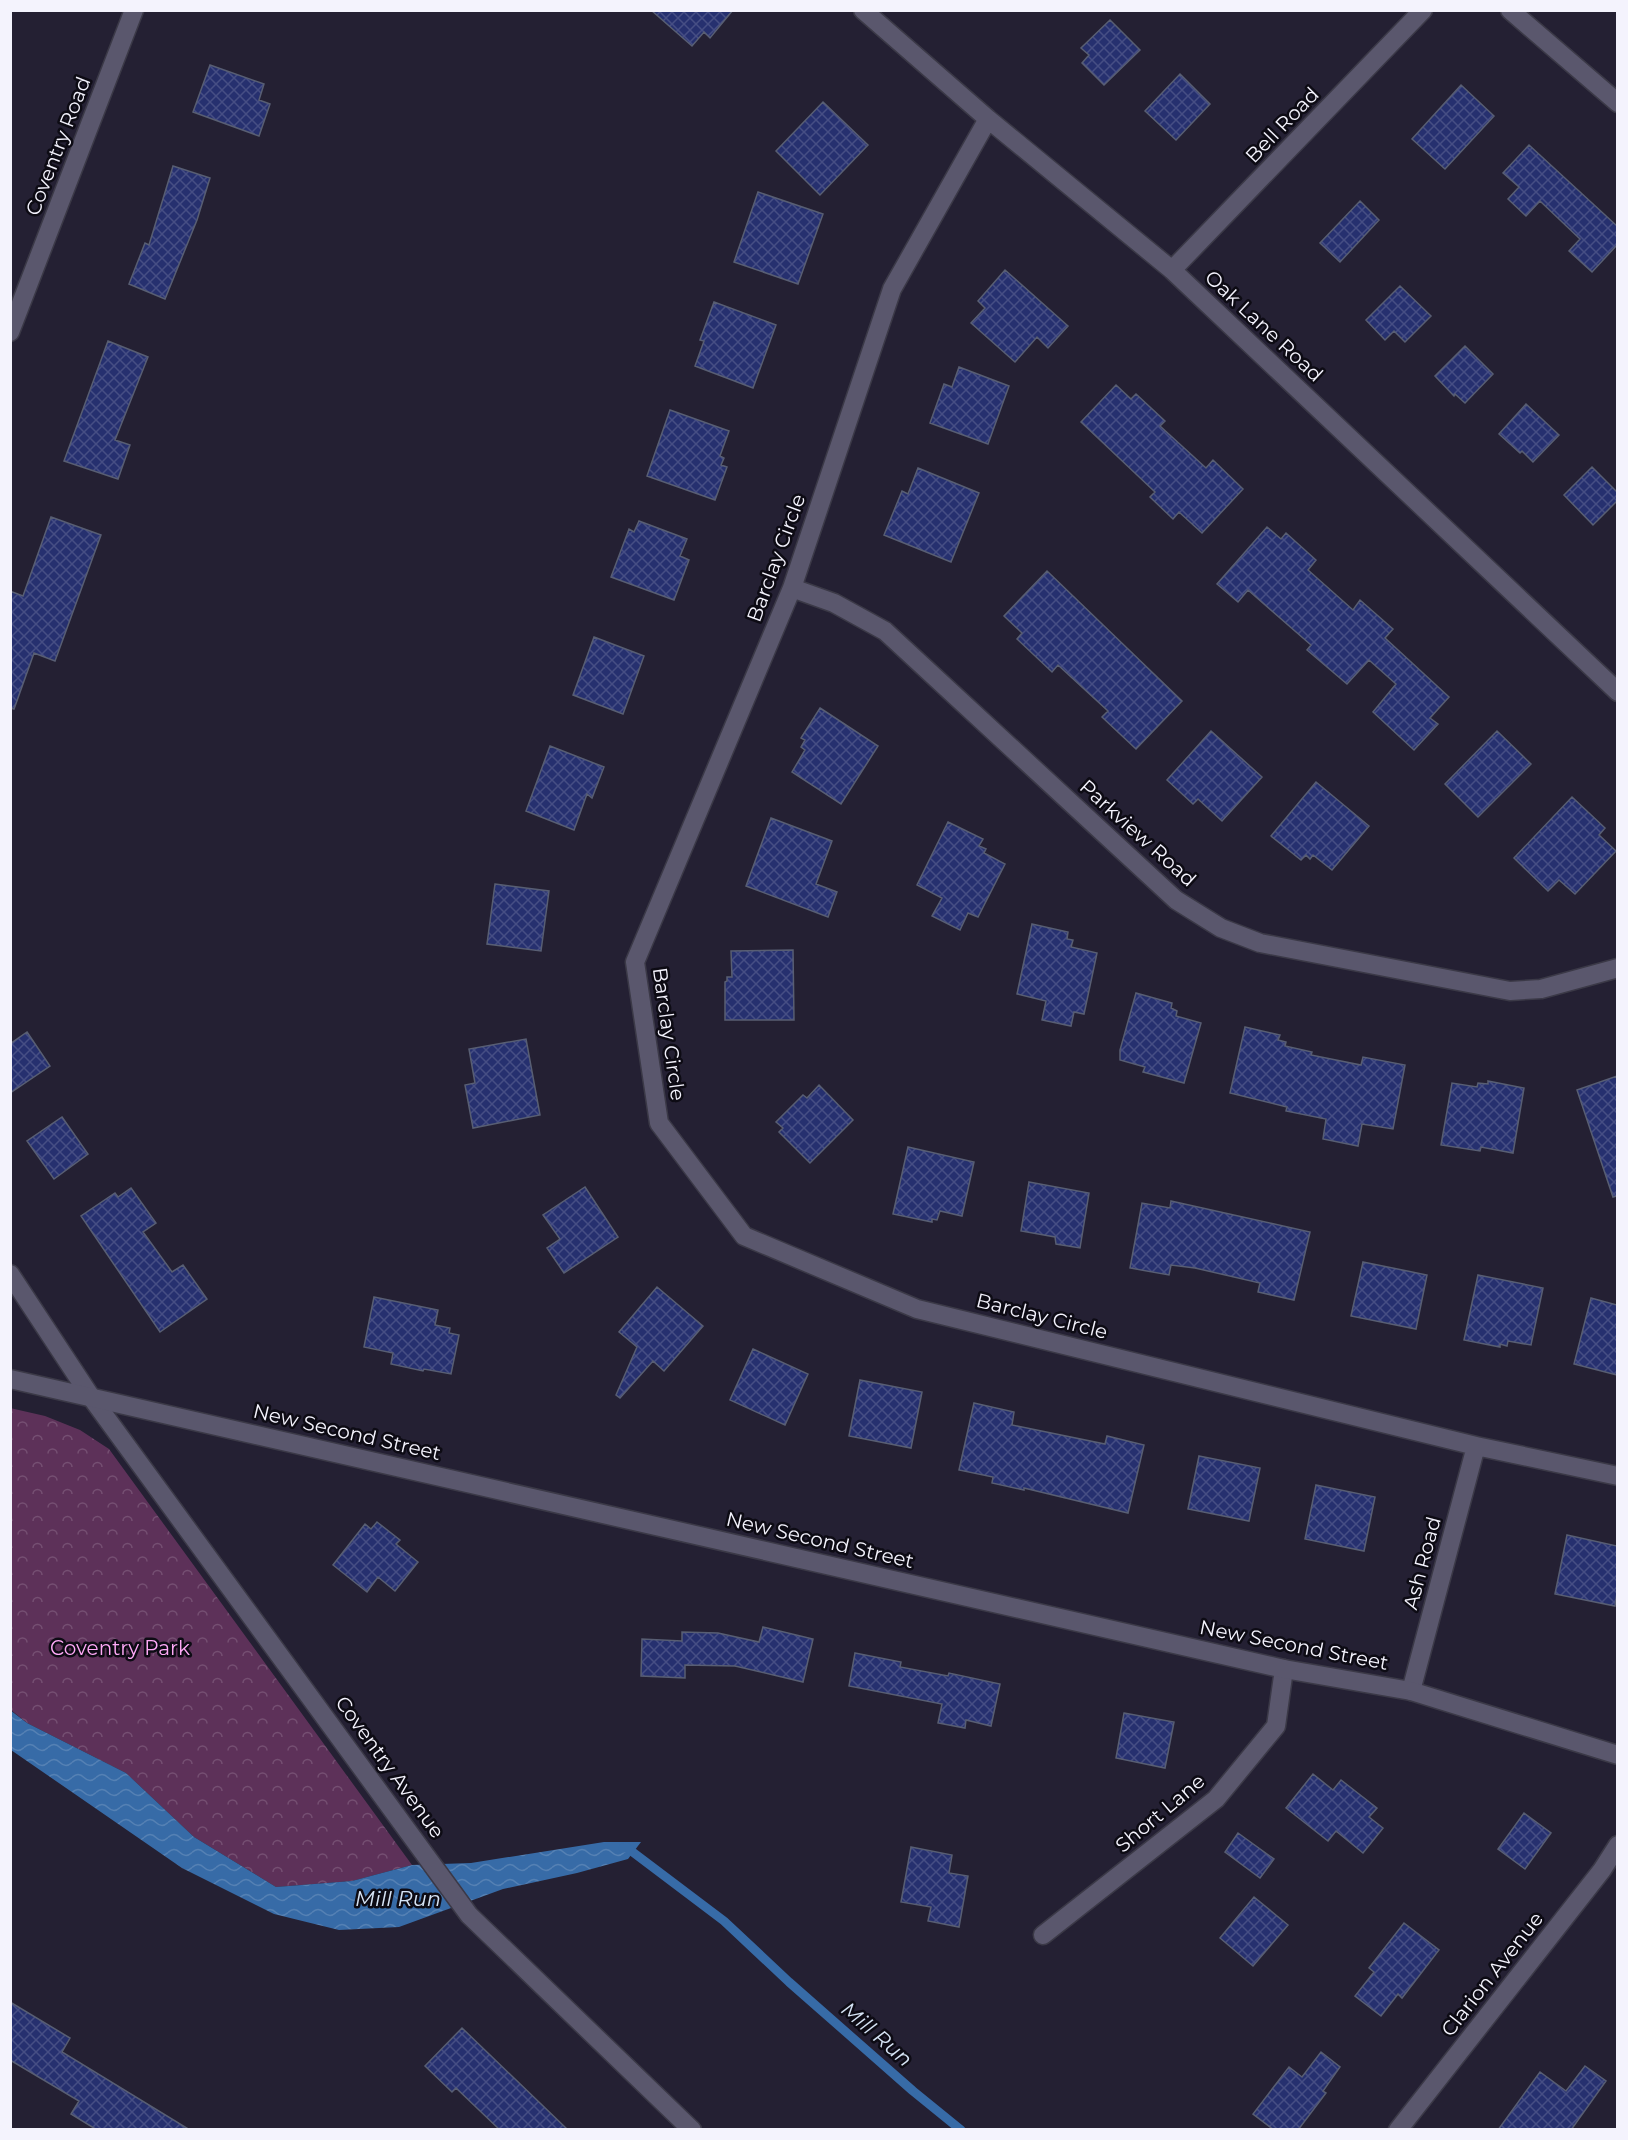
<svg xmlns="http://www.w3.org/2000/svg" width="1628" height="2140" font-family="Montserrat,sans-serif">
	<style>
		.park { fill: url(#park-crowns) }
		.water { fill: url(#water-waves) }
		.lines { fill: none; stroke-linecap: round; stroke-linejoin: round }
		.stream { stroke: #376ba7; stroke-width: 9 }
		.building { fill: url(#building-cross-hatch); stroke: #585e73; stroke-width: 1.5 }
		.street-casing { stroke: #3b3947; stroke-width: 21 }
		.secondary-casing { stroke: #3b3947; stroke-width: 21 }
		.street { stroke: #5a576d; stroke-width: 18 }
		.secondary { stroke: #5a576d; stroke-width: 18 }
		.labels { text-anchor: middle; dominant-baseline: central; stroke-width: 5; stroke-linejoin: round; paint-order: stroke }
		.street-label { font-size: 20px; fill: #f4f3fd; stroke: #0d0b14 }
		.park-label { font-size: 20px; fill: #ffa9f7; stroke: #0d0b14 }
		.water-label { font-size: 21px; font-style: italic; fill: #d6e4f5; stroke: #0d0b14 }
	</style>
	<defs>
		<pattern id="park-crowns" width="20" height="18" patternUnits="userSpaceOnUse" patternTransform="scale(1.5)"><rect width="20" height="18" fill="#5d3159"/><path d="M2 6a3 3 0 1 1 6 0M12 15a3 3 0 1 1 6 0" fill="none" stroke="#754f72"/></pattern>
		<pattern id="water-waves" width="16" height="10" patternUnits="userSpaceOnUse" patternTransform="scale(1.5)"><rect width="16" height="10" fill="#376ba7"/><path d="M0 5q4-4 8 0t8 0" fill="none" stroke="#5581b4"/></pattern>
		<pattern id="building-cross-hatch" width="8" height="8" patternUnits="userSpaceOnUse" patternTransform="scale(1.5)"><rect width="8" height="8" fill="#26306f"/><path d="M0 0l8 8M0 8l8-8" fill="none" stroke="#464e84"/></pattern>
	</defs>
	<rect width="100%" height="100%" fill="#242033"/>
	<path class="park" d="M 10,1408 L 45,1416 L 80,1430 L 109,1449 L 412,1865 L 352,1881 L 276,1887 L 194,1837 L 126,1773 L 27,1723 L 11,1710 Z"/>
	<path class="water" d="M 10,1710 L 27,1723 L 126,1773 L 194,1837 L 276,1887 L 352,1881 L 412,1865 L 471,1863 L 604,1842 L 641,1842 L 628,1859 L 577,1873 L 503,1889 L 399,1927 L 339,1930 L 274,1914 L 182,1868 L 11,1750 Z"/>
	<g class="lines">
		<path class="stream" d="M 623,1848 L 626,1847 L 724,1921 L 789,1982 L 913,2091 L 961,2130"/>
	</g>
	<path class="building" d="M 651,10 L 733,10 L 710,38 L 704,32 L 692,46 Z
		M 1110,20 L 1140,50 L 1104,85 L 1082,63 L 1089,55 L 1081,48 Z
		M 210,65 L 264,84 L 259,100 L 270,104 L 259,136 L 193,112 Z
		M 1180,74 L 1210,104 L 1176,140 L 1145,111 Z
		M 1461,85 L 1494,116 L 1445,169 L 1412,139 Z
		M 823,102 L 868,145 L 820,195 L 776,151 Z
		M 1529,145 L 1617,226 L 1617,245 L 1592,272 L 1569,251 L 1580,239 L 1540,201 L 1526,216 L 1508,199 L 1519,187 L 1503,173 Z
		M 173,166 L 210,178 L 197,220 L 165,299 L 129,284 L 145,243 L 149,245 Z
		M 758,192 L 823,214 L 798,284 L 734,262 Z
		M 1360,201 L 1379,220 L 1340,262 L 1320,243 Z
		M 1005,270 L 1068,326 L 1048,348 L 1037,337 L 1015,362 L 971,323 L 985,308 L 978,301 Z
		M 1400,286 L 1431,316 L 1405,342 L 1394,331 L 1385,340 L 1366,320 Z
		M 714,302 L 776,325 L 753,388 L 695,366 L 704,341 L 700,340 Z
		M 108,341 L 148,357 L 115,440 L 130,445 L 118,479 L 64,461 Z
		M 1465,346 L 1493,374 L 1465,403 L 1455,394 L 1454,396 L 1435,376 Z
		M 959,367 L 1009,386 L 988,444 L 930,423 L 944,384 L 952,387 Z
		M 1116,385 L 1131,399 L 1136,394 L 1165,421 L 1160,426 L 1206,468 L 1213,460 L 1243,489 L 1202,533 L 1179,512 L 1173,519 L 1150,497 L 1155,492 L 1081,422 Z
		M 1526,404 L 1559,435 L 1533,462 L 1522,451 L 1520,453 L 1499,434 Z
		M 670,410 L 729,431 L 720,456 L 724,458 L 721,465 L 727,467 L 715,500 L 647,476 Z
		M 1592,467 L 1617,492 L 1617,501 L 1593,525 L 1564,495 Z
		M 918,468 L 979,493 L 951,562 L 884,535 L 902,491 L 908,494 Z
		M 51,517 L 101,535 L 55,661 L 34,653 L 14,709 L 10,708 L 10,591 L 23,596 Z
		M 639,521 L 687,539 L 680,556 L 689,560 L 674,600 L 611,577 L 629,529 L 634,532 Z
		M 1267,527 L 1281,539 L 1286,533 L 1316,560 L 1308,570 L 1353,610 L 1360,600 L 1393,629 L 1385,638 L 1449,697 L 1430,718 L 1438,724 L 1414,750 L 1373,712 L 1396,684 L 1369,660 L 1347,684 L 1307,650 L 1311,645 L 1248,590 L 1238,602 L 1217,584 Z
		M 1047,571 L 1182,701 L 1136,749 L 1102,717 L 1108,711 L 1058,665 L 1052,672 L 1017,639 L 1022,633 L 1004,616 Z
		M 594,637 L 644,656 L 623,714 L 573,695 Z
		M 820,708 L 878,746 L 841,804 L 792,772 L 805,750 L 801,747 L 805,740 L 801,738 Z
		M 1211,731 L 1262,777 L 1222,821 L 1198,799 L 1193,804 L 1167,780 Z
		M 1497,731 L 1531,764 L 1478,817 L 1445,784 Z
		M 550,746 L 604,767 L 592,798 L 587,794 L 574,830 L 526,811 Z
		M 1316,782 L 1369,826 L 1332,870 L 1313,855 L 1310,859 L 1306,855 L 1301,860 L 1271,836 Z
		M 1572,797 L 1605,828 L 1599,835 L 1616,851 L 1575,894 L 1559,880 L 1548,891 L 1514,858 Z
		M 771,818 L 832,841 L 816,884 L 837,892 L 828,917 L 746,886 Z
		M 948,822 L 983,839 L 979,846 L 986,849 L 984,853 L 1005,864 L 978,917 L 968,913 L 960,930 L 932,916 L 942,898 L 917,885 Z
		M 495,884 L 549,891 L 541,951 L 487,944 Z
		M 1032,924 L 1068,932 L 1067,939 L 1073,940 L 1071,947 L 1097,953 L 1084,1014 L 1074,1012 L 1071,1026 L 1042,1020 L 1046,1001 L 1017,994 Z
		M 793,950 L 794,1020 L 725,1020 L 725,982 L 727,981 L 727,977 L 732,977 L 731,951 Z
		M 1136,993 L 1172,1003 L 1171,1008 L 1177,1011 L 1176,1016 L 1201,1023 L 1184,1083 L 1143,1072 L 1145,1067 L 1120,1060 L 1120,1050 Z
		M 1245,1027 L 1280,1035 L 1278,1040 L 1286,1042 L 1285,1046 L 1312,1052 L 1311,1055 L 1361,1065 L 1363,1057 L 1405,1065 L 1393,1129 L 1362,1124 L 1358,1146 L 1323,1139 L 1326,1119 L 1286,1111 L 1287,1107 L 1230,1093 Z
		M 27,1032 L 50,1066 L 10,1093 L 10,1044 Z
		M 526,1039 L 540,1115 L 473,1128 L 465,1085 L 475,1083 L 469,1049 Z
		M 1617,1076 L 1617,1196 L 1613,1197 L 1577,1090 Z
		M 1488,1081 L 1524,1088 L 1513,1153 L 1481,1147 L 1480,1151 L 1441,1145 L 1452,1083 L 1477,1087 L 1478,1083 L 1488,1084 Z
		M 819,1085 L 853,1120 L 810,1163 L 779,1132 L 783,1128 L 776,1122 L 803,1095 L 807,1098 Z
		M 62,1117 L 88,1154 L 54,1179 L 27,1141 Z
		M 908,1147 L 974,1162 L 962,1216 L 940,1211 L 937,1220 L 932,1219 L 932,1222 L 893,1214 Z
		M 1029,1182 L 1089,1193 L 1080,1248 L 1056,1244 L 1055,1237 L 1021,1231 Z
		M 585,1187 L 618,1237 L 564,1273 L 547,1248 L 560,1239 L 543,1215 Z
		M 131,1188 L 156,1223 L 143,1232 L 172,1272 L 183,1265 L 207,1299 L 160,1332 L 81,1216 L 115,1193 L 118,1197 Z
		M 1171,1201 L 1310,1232 L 1294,1300 L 1258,1292 L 1260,1283 L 1195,1268 L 1171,1265 L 1169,1275 L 1130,1268 L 1142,1203 L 1170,1208 Z
		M 1363,1262 L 1427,1275 L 1416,1329 L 1351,1316 Z
		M 1478,1275 L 1543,1288 L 1531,1345 L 1508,1341 L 1507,1346 L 1500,1344 L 1500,1347 L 1464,1340 Z
		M 657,1287 L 703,1326 L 664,1371 L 653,1361 L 620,1398 L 616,1395 L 637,1347 L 619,1332 Z
		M 374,1297 L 438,1310 L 435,1325 L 450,1328 L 449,1333 L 459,1335 L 451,1374 L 424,1369 L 423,1371 L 391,1364 L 393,1353 L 364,1347 Z
		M 1591,1298 L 1617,1305 L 1617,1375 L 1574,1364 Z
		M 753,1349 L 808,1374 L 785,1425 L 730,1400 Z
		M 860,1380 L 922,1392 L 911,1448 L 849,1436 Z
		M 974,1403 L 1014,1412 L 1012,1425 L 1105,1444 L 1107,1436 L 1144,1445 L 1128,1513 L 1024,1488 L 1024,1490 L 992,1483 L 993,1477 L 959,1470 Z
		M 1199,1456 L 1260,1468 L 1249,1521 L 1188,1509 Z
		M 1316,1485 L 1375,1497 L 1364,1551 L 1305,1539 Z
		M 377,1522 L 400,1540 L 396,1544 L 418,1562 L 395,1591 L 378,1577 L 367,1592 L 333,1565 L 365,1524 L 371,1529 Z
		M 1567,1535 L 1617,1546 L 1617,1593 L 1615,1606 L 1555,1594 Z
		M 763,1627 L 813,1639 L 803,1682 L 735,1666 L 685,1665 L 685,1678 L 641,1676 L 642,1639 L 682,1641 L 682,1632 L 718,1633 L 759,1642 Z
		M 855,1653 L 901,1662 L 900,1667 L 948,1676 L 949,1673 L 1000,1684 L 991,1726 L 966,1720 L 965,1728 L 938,1723 L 942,1704 L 849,1686 Z
		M 1124,1713 L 1174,1722 L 1165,1768 L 1116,1758 Z
		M 1313,1774 L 1333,1790 L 1341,1780 L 1377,1808 L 1369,1817 L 1383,1828 L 1363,1853 L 1336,1831 L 1328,1841 L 1286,1808 Z
		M 1524,1813 L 1551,1833 L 1525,1869 L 1498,1849 Z
		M 1238,1833 L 1274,1859 L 1260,1878 L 1225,1852 Z
		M 911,1847 L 952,1855 L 949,1873 L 968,1876 L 959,1927 L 928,1921 L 931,1907 L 901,1902 Z
		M 1254,1897 L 1288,1925 L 1253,1966 L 1220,1938 Z
		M 1404,1923 L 1439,1950 L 1402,1998 L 1398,1994 L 1381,2016 L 1355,1996 L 1374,1972 L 1369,1968 Z
		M 10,2002 L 70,2038 L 62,2052 L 190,2130 L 97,2130 L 71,2114 L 79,2101 L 10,2060 Z
		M 462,2028 L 568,2130 L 500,2130 L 456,2088 L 452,2092 L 425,2066 Z
		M 1321,2052 L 1340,2067 L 1323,2091 L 1326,2093 L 1298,2130 L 1274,2130 L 1253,2114 L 1289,2067 L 1302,2077 Z
		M 1585,2066 L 1606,2081 L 1571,2130 L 1498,2130 L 1540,2072 L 1566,2091 Z"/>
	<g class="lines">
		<defs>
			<path id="street" d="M 863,10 L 988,119 L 1172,270 L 1618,692
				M 1510,10 L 1618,103
				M 988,119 L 892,289 L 792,588 L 635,962 L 659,1123 L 744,1236 L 917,1309 L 1476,1446 L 1618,1476
				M 1172,270 L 1423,10
				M 10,332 L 134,10
				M 792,588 L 834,603 L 885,631 L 1176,900 L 1221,928 L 1260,943 L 1510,991 L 1541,989 L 1618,968
				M 10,1274 L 91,1397 L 469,1915 L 692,2130
				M 1411,1691 L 1476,1446
				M 1043,1935 L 1216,1799 L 1276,1726 L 1284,1669
				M 1398,2130 L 1602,1870 L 1618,1845"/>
			<path id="secondary" d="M 10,1379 L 1284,1669 L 1411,1691 L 1618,1755"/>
		</defs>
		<use href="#street" class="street-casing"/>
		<use href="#secondary" class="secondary-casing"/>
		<use href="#street" class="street"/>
		<use href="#secondary" class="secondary"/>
	</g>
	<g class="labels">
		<g class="street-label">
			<text transform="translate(1282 125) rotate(-46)">Bell Road</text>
			<text transform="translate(58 146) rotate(-69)">Coventry Road</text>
			<text transform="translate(1264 326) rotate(43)">Oak Lane Road</text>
			<text transform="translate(776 558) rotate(-70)">Barclay Circle</text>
			<text transform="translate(1138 833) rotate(42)">Parkview Road</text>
			<text transform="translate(669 1034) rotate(82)">Barclay Circle</text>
			<text transform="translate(1042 1316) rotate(14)">Barclay Circle</text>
			<text transform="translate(347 1432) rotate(13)">New Second Street</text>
			<text transform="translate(820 1540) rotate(13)">New Second Street</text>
			<text transform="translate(1422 1563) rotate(-75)">Ash Road</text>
			<text transform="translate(1294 1645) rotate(11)">New Second Street</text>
			<text transform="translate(390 1767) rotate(54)">Coventry Avenue</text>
			<text transform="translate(1160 1813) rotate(-40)">Short Lane</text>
			<text transform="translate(1492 1974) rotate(-52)">Clarion Avenue</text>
		</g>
		<g class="park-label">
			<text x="120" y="1648">Coventry Park</text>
		</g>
		<g class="water-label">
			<text x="398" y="1898">Mill Run</text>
			<text transform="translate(877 2034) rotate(41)">Mill Run</text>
		</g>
	</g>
	<rect width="1628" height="2140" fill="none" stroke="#f4f3fd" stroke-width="24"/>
</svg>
